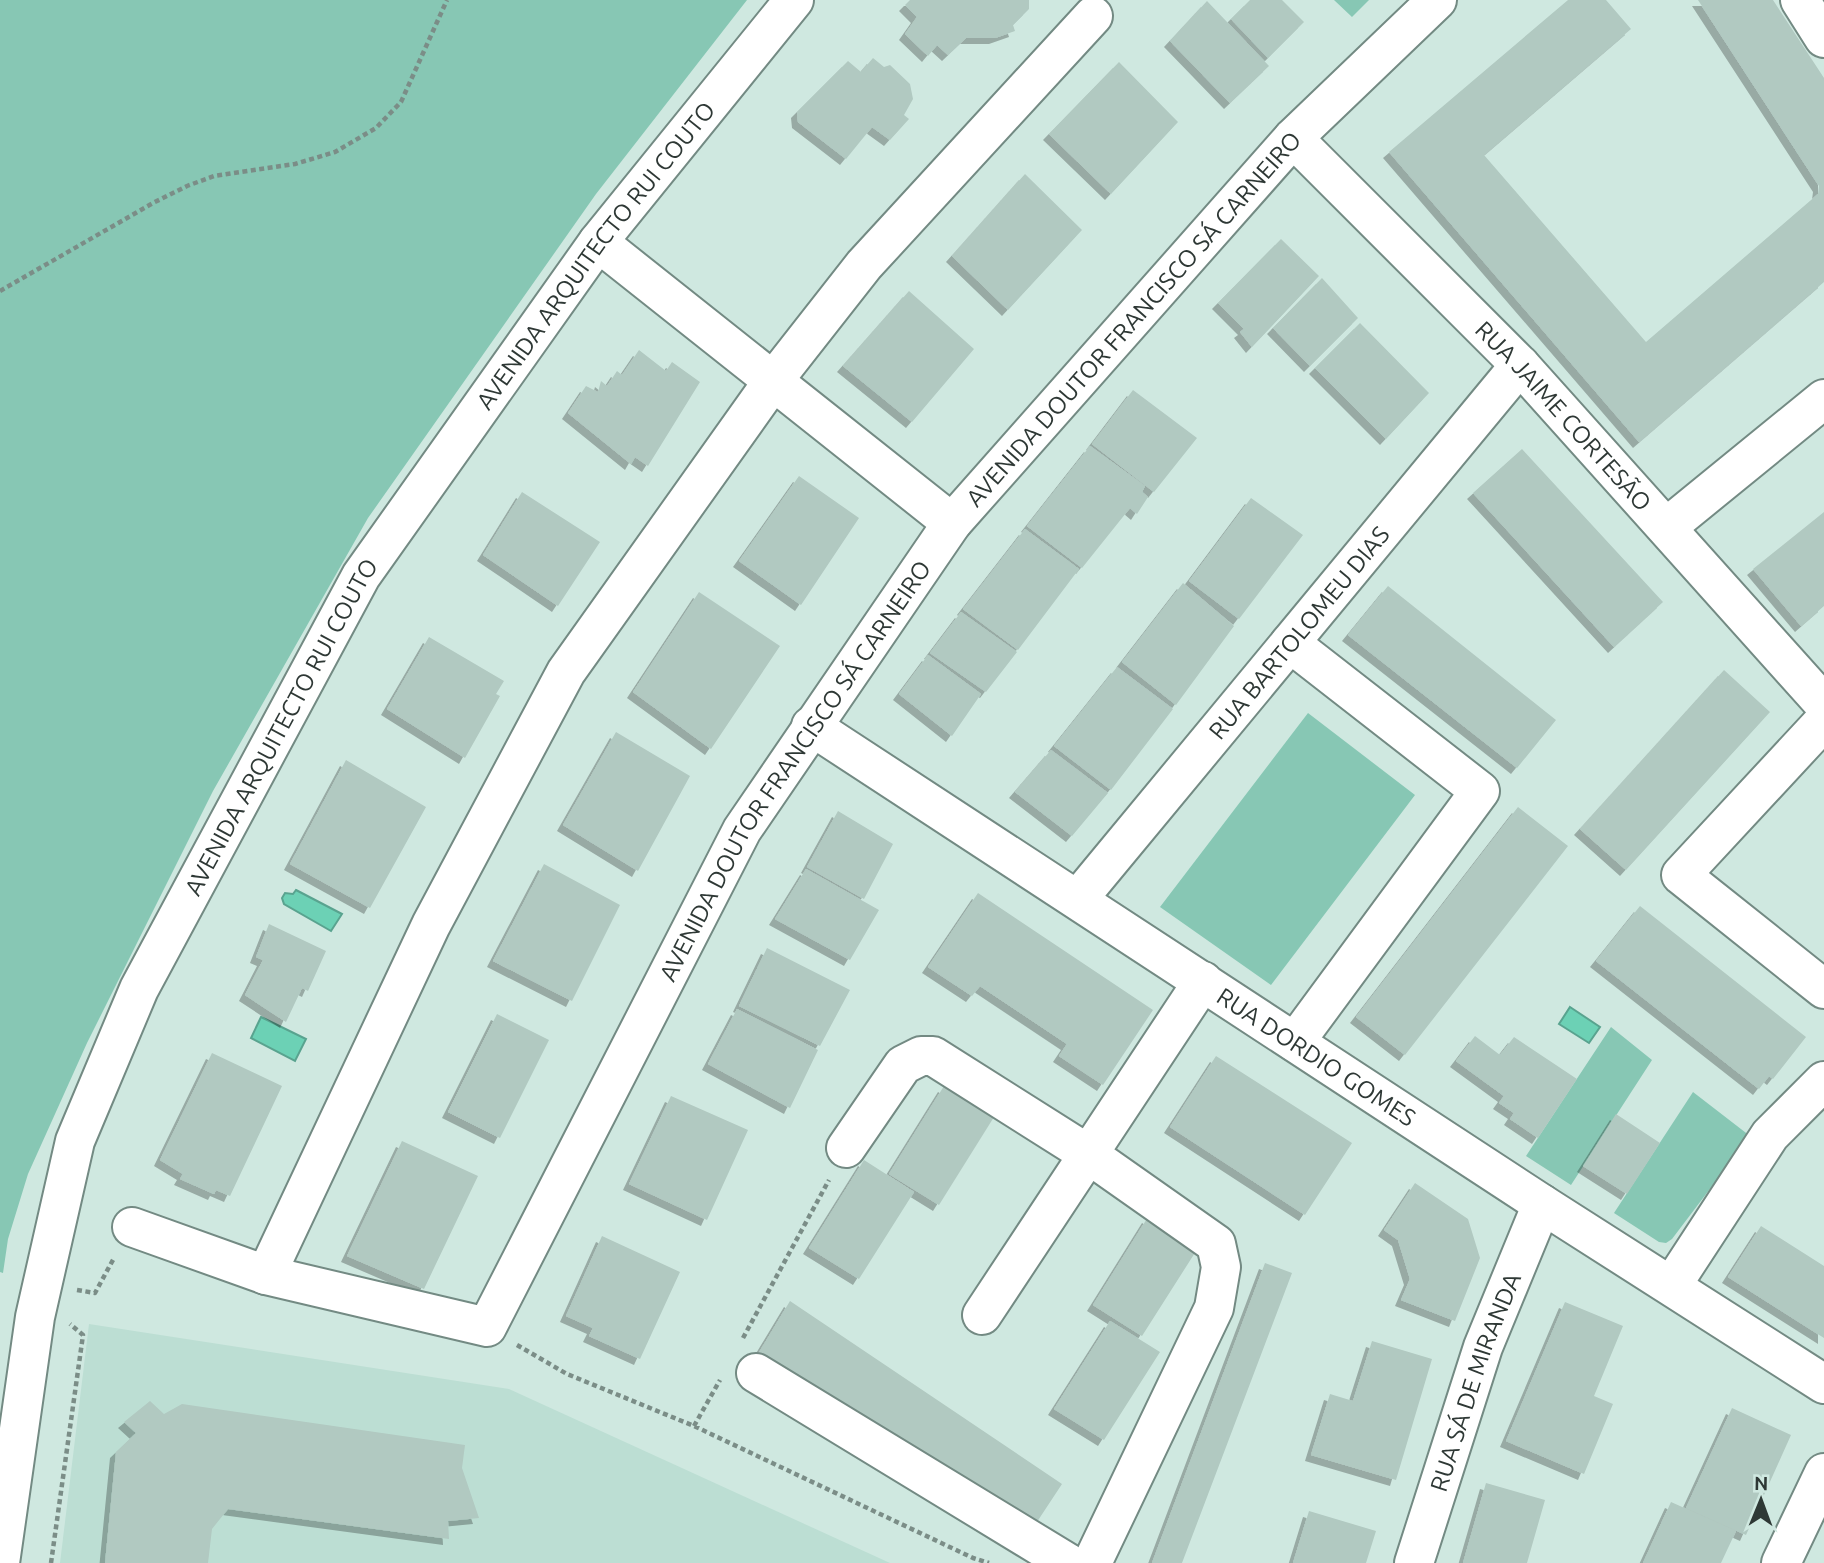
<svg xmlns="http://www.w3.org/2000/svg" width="1824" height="1563" font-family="Ubuntu,sans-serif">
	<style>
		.built { fill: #bcded3 }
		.green { fill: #87c7b4 }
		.water { fill: #6cd1b5; stroke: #59a38f; stroke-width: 2 }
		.building { fill: #b1c9c1; filter: url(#shadow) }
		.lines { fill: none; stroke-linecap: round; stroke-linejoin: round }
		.minor-casing { stroke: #738a83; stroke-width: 42 }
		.path { stroke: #7b8d87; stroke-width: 4.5; stroke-dasharray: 5 3.5; stroke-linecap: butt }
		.minor { stroke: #fff; stroke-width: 38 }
		.labels { text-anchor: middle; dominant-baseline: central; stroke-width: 5; stroke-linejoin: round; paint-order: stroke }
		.street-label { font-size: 24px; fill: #2e3835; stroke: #cfe8e0 }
	</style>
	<defs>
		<filter id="shadow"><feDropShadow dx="-6" dy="6" stdDeviation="0" flood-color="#0004"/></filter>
	</defs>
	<rect width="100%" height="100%" fill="#cfe8e0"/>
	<path class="built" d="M 89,1324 L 509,1389 L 890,1563 L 60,1563 Z"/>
	<path class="green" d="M 0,0 L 747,0 L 596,194 L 368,518 L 213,791 L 87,1043 L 28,1174 L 8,1239 L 3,1273 L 0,1272 Z
		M 1334,0 L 1369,0 L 1352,17 Z
		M 1308,713 L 1415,795 L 1271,985 L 1160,907 Z
		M 1611,1027 L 1652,1060 L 1571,1185 L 1526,1156 Z
		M 1693,1092 L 1750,1136 L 1672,1239 L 1666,1243 L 1659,1242 L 1614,1213 Z"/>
	<path class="water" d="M 296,890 L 342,914 L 331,931 L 284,904 L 282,898 L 285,893 L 293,894 Z
		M 1570,1007 L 1600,1027 L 1589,1043 L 1559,1024 Z
		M 261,1017 L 306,1039 L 295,1061 L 251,1038 Z"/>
	<path class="building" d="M 910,0 L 1029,0 L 1029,9 L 1013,25 L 1015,31 L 995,38 L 966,38 L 948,55 L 937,45 L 928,56 L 905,34 L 917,17 L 905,5 Z
		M 1250,0 L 1282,0 L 1304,22 L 1268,58 L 1231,19 Z
		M 1568,0 L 1606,0 L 1631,29 L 1484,155 L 1646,342 L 1818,194 L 1819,186 L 1698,0 L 1773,0 L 1824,78 L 1824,282 L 1639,442 L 1389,152 Z
		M 1207,1 L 1269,66 L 1230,103 L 1170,41 Z
		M 873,58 L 884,67 L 890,65 L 910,84 L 913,99 L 904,115 L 909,119 L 890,140 L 872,127 L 846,159 L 798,122 L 797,112 L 848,61 L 861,72 Z
		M 1119,62 L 1178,122 L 1111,194 L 1049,134 Z
		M 1025,174 L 1082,230 L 1008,310 L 952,256 Z
		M 1281,239 L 1319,276 L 1252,347 L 1240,332 L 1244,329 L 1218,303 Z
		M 1322,278 L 1358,318 L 1310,366 L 1273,328 Z
		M 909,291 L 974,349 L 912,422 L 843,366 Z
		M 1360,323 L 1429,393 L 1386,439 L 1315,368 Z
		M 639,350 L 666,371 L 672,362 L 700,382 L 648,466 L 635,457 L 631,464 L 568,413 L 586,386 L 598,392 L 601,381 L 607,386 L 617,371 L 622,375 Z
		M 1133,390 L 1197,438 L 1154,492 L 1092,444 Z
		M 1090,446 L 1145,486 L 1142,492 L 1148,497 L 1137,514 L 1130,508 L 1082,568 L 1027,526 Z
		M 1522,449 L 1663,602 L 1614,647 L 1473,493 Z
		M 799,476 L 859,518 L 801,605 L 739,561 Z
		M 522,492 L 600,542 L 558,606 L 483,555 Z
		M 1251,498 L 1303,535 L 1239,619 L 1189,581 Z
		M 1824,512 L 1824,606 L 1801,626 L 1753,569 Z
		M 1025,529 L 1079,569 L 1018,650 L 963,609 Z
		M 1183,583 L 1234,626 L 1176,705 L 1122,662 Z
		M 1388,586 L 1556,720 L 1517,768 L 1348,635 Z
		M 699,592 L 780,646 L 711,749 L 633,692 Z
		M 961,612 L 1017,652 L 986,692 L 930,653 Z
		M 429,637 L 504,681 L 496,694 L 500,696 L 465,758 L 387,709 Z
		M 928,655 L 981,694 L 952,736 L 899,694 Z
		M 1117,667 L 1173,709 L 1111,790 L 1054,746 Z
		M 1724,670 L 1770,712 L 1626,870 L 1580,829 Z
		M 616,732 L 690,776 L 638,871 L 563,825 Z
		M 1051,750 L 1108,793 L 1072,836 L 1015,792 Z
		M 346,760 L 426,807 L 370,908 L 290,864 Z
		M 1518,807 L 1568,846 L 1405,1055 L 1356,1017 Z
		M 838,811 L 893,844 L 864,899 L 807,867 Z
		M 544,864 L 620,905 L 572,1001 L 493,961 Z
		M 806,869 L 879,910 L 850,960 L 775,919 Z
		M 978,893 L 1153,1010 L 1103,1085 L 1059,1056 L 1067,1044 L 980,986 L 972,996 L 928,967 Z
		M 1640,906 L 1806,1037 L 1773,1079 L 1769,1076 L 1759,1089 L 1596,961 Z
		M 269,924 L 326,951 L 308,991 L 302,988 L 286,1022 L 245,995 L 263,960 L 256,957 Z
		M 767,948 L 850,990 L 820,1046 L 739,1006 Z
		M 737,1009 L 818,1050 L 790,1108 L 708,1064 Z
		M 497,1014 L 549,1040 L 500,1138 L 448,1112 Z
		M 1475,1036 L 1500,1055 L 1514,1037 L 1577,1079 L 1538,1138 L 1510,1119 L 1514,1113 L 1499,1103 L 1504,1096 L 1456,1061 Z
		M 212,1053 L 282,1086 L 230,1196 L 216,1190 L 214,1194 L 180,1179 L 183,1174 L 160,1160 Z
		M 1216,1056 L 1352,1143 L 1305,1215 L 1170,1127 Z
		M 944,1086 L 994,1117 L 939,1205 L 889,1174 Z
		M 671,1096 L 748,1130 L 707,1220 L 629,1184 Z
		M 1616,1114 L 1660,1143 L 1627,1194 L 1583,1166 Z
		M 402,1141 L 478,1176 L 424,1289 L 347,1256 Z
		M 864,1160 L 914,1192 L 859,1279 L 809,1248 Z
		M 1415,1183 L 1468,1219 L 1480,1258 L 1455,1321 L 1401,1300 L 1410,1279 L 1398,1240 L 1384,1230 Z
		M 1148,1217 L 1198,1248 L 1142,1336 L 1093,1305 Z
		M 1761,1226 L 1824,1266 L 1824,1338 L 1728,1277 Z
		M 602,1236 L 680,1272 L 640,1359 L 589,1336 L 593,1328 L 566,1316 Z
		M 1265,1263 L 1292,1273 L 1182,1563 L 1152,1563 Z
		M 790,1301 L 1062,1484 L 1031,1531 L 758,1354 Z
		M 1565,1302 L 1623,1326 L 1594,1396 L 1613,1404 L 1584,1474 L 1506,1441 Z
		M 1110,1321 L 1160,1352 L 1104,1440 L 1054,1409 Z
		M 1372,1341 L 1432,1359 L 1396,1480 L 1311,1455 L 1330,1394 L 1353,1401 Z
		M 150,1401 L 164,1414 L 182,1404 L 465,1445 L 462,1468 L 479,1518 L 448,1521 L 449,1539 L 228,1509 L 212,1529 L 208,1563 L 105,1563 L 116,1452 L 136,1433 L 124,1422 Z
		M 1732,1408 L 1791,1435 L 1746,1535 L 1686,1508 Z
		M 1486,1483 L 1545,1500 L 1527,1563 L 1463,1563 Z
		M 1671,1502 L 1736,1531 L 1721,1563 L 1643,1563 Z
		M 1309,1511 L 1376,1531 L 1366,1563 L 1293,1563 Z"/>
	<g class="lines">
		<defs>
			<g id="minor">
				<path d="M 1800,0 L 1824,38"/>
				<path id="s1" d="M 1293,138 L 1520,365 L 1824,704"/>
				<path d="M 598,242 L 952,523"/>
				<path d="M 1667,527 L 1824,399"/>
				<path d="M 1290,643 L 1480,791 L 1295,1042"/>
				<path d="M 1824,721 L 1681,875 L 1824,989"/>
				<path id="s2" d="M 811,726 L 1542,1204 L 1824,1384"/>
				<path id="s3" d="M 1078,899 L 1520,365"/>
				<path d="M 846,1148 L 903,1065 L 921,1056 L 933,1056 L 1088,1154 L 1216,1244 L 1221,1267 L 1214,1308 L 1092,1563"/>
				<path id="s4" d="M 132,1227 L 266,1275 L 487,1327 L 742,830 L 952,523 L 1293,138 L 1437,0"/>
				<path d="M 266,1275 L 431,925 L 566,672 L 773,381 L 864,265 L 1093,16"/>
				<path d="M 1672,1285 L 1770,1135 L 1824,1081"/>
				<path d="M 982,1315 L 1203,981"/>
				<path d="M 756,1373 L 1068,1563"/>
				<path id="s5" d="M 0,1563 L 35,1317 L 75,1141 L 139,989 L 361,576 L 598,242 L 794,0"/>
				<path id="s6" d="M 1414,1563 L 1483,1347 L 1542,1204"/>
				<path d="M 1781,1563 L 1824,1473"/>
			</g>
		</defs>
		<use href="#minor" class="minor-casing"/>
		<path class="path" d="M 0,291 L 153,203 L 187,186 L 214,176 L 295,164 L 335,152 L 376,128 L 401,102 L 447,0
			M 77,1290 L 95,1293 L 114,1258
			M 743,1338 L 829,1180
			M 517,1345 L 567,1374 L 694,1426 L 973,1558 L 989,1563
			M 694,1426 L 720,1380
			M 51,1563 L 83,1335 L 70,1324"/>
		<use href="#minor" class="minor"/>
	</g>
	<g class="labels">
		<g class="street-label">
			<text stroke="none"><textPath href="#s5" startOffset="1460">AVENIDA ARQUITECTO RUI COUTO</textPath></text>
			<text stroke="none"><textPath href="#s4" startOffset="1573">AVENIDA DOUTOR FRANCISCO SÁ CARNEIRO</textPath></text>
			<text stroke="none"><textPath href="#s1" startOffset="388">RUA JAIME CORTESÃO</textPath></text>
			<text stroke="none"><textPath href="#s3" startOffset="346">RUA BARTOLOMEU DIAS</textPath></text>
			<text stroke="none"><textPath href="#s5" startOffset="892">AVENIDA ARQUITECTO RUI COUTO</textPath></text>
			<text stroke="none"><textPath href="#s4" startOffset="1006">AVENIDA DOUTOR FRANCISCO SÁ CARNEIRO</textPath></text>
			<text stroke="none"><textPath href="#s2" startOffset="604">RUA DORDIO GOMES</textPath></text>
			<text stroke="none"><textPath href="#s6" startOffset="191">RUA SÁ DE MIRANDA</textPath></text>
		</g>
	</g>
	<g transform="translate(1761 1500) rotate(1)" stroke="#cfe8e0" stroke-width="5" paint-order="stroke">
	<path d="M0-5L12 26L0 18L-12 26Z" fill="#2e3835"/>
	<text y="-10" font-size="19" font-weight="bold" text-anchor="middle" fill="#2e3835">N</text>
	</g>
</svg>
